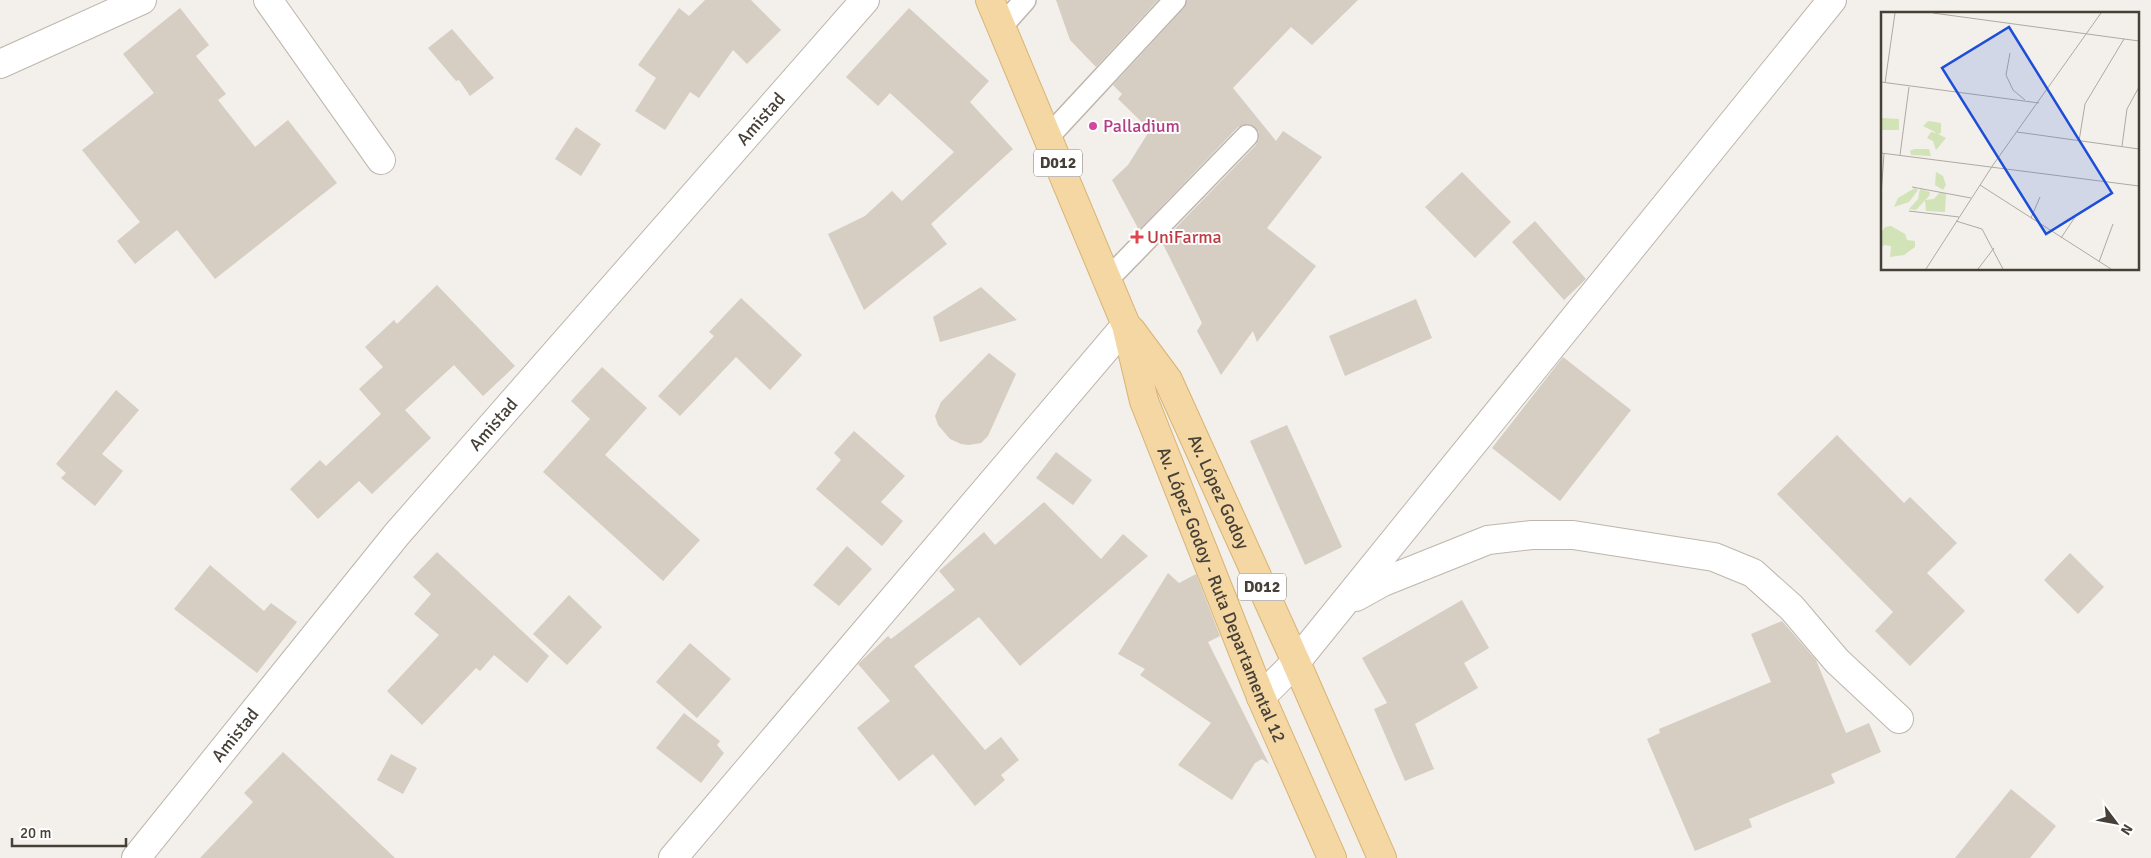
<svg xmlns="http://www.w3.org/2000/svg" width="2151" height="858" font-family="Signika,sans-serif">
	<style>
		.building { fill: #d6cdc3 }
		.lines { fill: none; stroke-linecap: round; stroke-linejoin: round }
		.service-casing { stroke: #beb6ad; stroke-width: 24 }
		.minor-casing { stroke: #beb6ad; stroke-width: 30 }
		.tertiary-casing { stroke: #beb6ad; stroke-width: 30 }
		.primary-casing { stroke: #d8b373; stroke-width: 30 }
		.service { stroke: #fff; stroke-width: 21 }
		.minor { stroke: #fff; stroke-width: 28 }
		.tertiary { stroke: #fff; stroke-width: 28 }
		.primary { stroke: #f4d7a2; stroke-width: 28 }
		.hotel-dot { fill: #d1479c; stroke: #fff; stroke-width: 2 }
		.health-dot { fill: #e0444e; stroke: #fff; stroke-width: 2 }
		.labels { text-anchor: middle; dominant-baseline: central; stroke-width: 4; stroke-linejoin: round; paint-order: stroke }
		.shield { fill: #fff; stroke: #7e7974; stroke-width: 1 }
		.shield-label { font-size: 16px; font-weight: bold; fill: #464038 }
		.street-label { font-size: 18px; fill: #464038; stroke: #fff }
		.hotel-label { font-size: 18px; fill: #b23c85; stroke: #fff; text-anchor: start }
		.health-label { font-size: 18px; fill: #be3a42; stroke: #fff; text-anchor: start }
		.inset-road { fill: none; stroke: #aea9a3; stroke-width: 1 }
		.view { fill: #1d4ed8; fill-opacity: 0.15; stroke: #1d4ed8; stroke-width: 2.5 }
		.inset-edge { fill: none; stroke: #464038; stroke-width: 2.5 }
	</style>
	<rect width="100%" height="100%" fill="#f3efea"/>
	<path class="building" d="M 705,0 L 751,0 L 781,30 L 747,64 L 733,50 L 699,98 L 690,92 L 665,130 L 635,111 L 656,78 L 638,65 L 679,8 L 689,16 Z
		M 1056,0 L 1158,0 L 1096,67 L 1070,40 Z
		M 1187,0 L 1358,0 L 1312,45 L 1291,27 L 1233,88 L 1276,141 L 1283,131 L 1322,157 L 1267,228 L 1316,266 L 1257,342 L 1253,331 L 1221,375 L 1197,331 L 1202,323 L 1162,242 L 1256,145 L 1259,139 L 1259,132 L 1250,124 L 1238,127 L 1139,230 L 1112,180 L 1128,165 L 1150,130 L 1118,99 L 1122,94 L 1113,85 L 1184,8 Z
		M 180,8 L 209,45 L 196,56 L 226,94 L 218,100 L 255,147 L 288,120 L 337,183 L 215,279 L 177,230 L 135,264 L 117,241 L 140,222 L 82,150 L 154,93 L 123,54 Z
		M 909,8 L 989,81 L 970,102 L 1013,149 L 931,224 L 947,244 L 864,310 L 828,234 L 865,216 L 892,191 L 902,201 L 954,152 L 890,93 L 878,106 L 846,77 Z
		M 452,29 L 494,78 L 470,96 L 459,80 L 456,81 L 428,48 Z
		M 576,127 L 601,144 L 581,176 L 555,159 Z
		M 1462,172 L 1511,222 L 1475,258 L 1425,207 Z
		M 1535,221 L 1586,279 L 1564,300 L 1512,242 Z
		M 437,285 L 515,366 L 483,396 L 454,365 L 405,410 L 431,438 L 372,494 L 359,481 L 318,519 L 290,489 L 320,460 L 326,466 L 381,414 L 359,389 L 383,367 L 365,347 L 394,320 L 397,324 Z
		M 981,287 L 1017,320 L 940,342 L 933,317 Z
		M 741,298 L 802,355 L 770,390 L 736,357 L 680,416 L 658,396 L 714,336 L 709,332 Z
		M 1416,299 L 1432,338 L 1345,376 L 1329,336 Z
		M 989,353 L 1016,374 L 988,436 L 981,443 L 969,445 L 961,444 L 950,439 L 938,425 L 935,416 L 941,402 Z
		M 1563,357 L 1631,410 L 1560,501 L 1492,448 Z
		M 602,367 L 647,408 L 605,455 L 700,540 L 663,581 L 543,472 L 590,419 L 571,401 Z
		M 116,390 L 139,410 L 102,454 L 123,471 L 95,506 L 61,478 L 66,473 L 56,464 Z
		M 1287,425 L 1342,547 L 1305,565 L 1250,441 Z
		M 854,431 L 905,476 L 881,502 L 903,521 L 882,546 L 816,489 L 841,460 L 834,453 Z
		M 1837,435 L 1904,503 L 1910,497 L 1957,543 L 1927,573 L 1965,611 L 1910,666 L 1875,631 L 1893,612 L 1777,494 Z
		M 1056,452 L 1092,480 L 1073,505 L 1036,478 Z
		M 1044,502 L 1101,559 L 1123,534 L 1148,556 L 1020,666 L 979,617 L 914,666 L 985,750 L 1001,737 L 1019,760 L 1001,775 L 1005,780 L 975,806 L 933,754 L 899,781 L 857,728 L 890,701 L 858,664 L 888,636 L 891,639 L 955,590 L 939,571 L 984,532 L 995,545 Z
		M 847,546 L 872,569 L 839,606 L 813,585 Z
		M 437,552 L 549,656 L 527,683 L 494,655 L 480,671 L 476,668 L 422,725 L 387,691 L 439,635 L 414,614 L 431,594 L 413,577 Z
		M 2070,553 L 2104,587 L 2078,614 L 2044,580 Z
		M 210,565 L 264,611 L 271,603 L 297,622 L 257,673 L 174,609 Z
		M 1168,573 L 1179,583 L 1196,574 L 1220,636 L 1208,642 L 1269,764 L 1262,759 L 1255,763 L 1232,800 L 1178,765 L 1211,723 L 1140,675 L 1145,669 L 1118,654 Z
		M 569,595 L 602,627 L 567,665 L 533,634 Z
		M 1462,600 L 1489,648 L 1464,663 L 1478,688 L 1415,724 L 1434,769 L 1405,781 L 1374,709 L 1387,703 L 1362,658 Z
		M 1782,621 L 1816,660 L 1846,733 L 1869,723 L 1881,752 L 1831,774 L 1835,783 L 1749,819 L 1752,827 L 1695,851 L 1647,739 L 1660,733 L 1659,729 L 1771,682 L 1751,634 Z
		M 690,643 L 731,679 L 697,718 L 656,682 Z
		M 684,713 L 720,741 L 717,745 L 724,753 L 701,783 L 656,748 Z
		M 283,752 L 333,799 L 395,858 L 200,858 L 253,802 L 244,793 Z
		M 391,754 L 417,768 L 403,794 L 377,780 Z
		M 2011,789 L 2056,826 L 2030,858 L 1955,858 Z"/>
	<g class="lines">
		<defs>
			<path id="service" d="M 1001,27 L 1025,0
				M 1047,138 L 1175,0
				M 1108,279 L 1247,136"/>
			<path id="minor" d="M 268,0 L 381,160
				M 0,64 L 142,0
				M 1356,597 L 1383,582 L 1488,540 L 1532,535 L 1573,535 L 1714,557 L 1753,573 L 1792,608 L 1837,661 L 1899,719
				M 1261,697 L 1296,662 L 1832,0
				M 673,858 L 1126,325"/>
			<g id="tertiary">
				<path id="s1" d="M 136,858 L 397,534 L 865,0"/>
			</g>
			<g id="primary">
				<path id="s2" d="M 990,0 L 1126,325 L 1144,401 L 1261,697 L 1332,858"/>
				<path id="s3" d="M 1131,330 L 1168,380 L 1296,662 L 1382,858"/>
			</g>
		</defs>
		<use href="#service" class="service-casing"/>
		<use href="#minor" class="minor-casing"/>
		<use href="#tertiary" class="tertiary-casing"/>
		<use href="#primary" class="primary-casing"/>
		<use href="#service" class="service"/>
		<use href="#minor" class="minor"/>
		<use href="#tertiary" class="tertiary"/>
		<use href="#primary" class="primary"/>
	</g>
	<circle class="hotel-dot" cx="1093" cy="126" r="5"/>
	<path class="health-dot" d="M1134.5 229.5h5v5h5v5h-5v5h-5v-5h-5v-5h5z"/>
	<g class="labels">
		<g class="shield">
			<rect x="1034" y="149.5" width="48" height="27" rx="4"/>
			<rect x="1238" y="573.5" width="48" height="27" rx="4"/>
		</g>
		<g class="shield-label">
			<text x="1058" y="163">D012</text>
			<text x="1262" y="587">D012</text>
		</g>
		<g class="street-label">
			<text stroke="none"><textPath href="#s1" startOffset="968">Amistad</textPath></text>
			<text stroke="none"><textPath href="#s1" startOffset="562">Amistad</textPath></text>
			<text stroke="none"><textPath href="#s3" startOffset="185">Av. López Godoy</textPath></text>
			<text stroke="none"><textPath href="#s2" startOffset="639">Av. López Godoy - Ruta Departamental 12</textPath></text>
			<text stroke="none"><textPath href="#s1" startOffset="158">Amistad</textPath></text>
		</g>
		<g class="hotel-label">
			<text x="1103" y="126">Palladium</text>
		</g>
		<g class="health-label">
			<text x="1147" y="237">UniFarma</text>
		</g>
	</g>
	<g transform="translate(1881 12)">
		<rect width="258" height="258" fill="#f3efea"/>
		<path d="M 0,106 L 18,107 L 18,118 L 0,118 ZM 47,109 L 60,111 L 60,121 L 57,122 L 65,126 L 55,138 L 52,129 L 46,126 L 50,120 L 56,121 L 42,114 ZM 33,137 L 48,137 L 50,144 L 30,143 L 29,139 ZM 55,160 L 62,164 L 65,173 L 62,178 L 54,173 ZM 34,176 L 37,178 L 28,190 L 13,195 L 17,186 ZM 39,177 L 49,180 L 48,184 L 35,198 L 28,197 L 37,187 ZM 59,180 L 65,182 L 64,200 L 45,199 L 44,188 L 53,187 ZM 10,214 L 24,222 L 26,228 L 34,229 L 34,235 L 23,243 L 9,245 L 10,234 L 3,233 L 0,236 L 0,221 L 4,215 Z" fill="#d2e3b7"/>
		<path class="inset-road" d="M 52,1 L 258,29M 129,41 L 125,63 L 132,78 L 144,88M 0,70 L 158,91M 4,71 L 14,1M 136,120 L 258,137M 198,129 L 204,92 L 243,27M 241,134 L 246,97 L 258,75M 0,141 L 258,174M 19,143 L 28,75M 99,173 L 230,257M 31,175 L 90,186M 0,183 L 3,142M 28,199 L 78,205M 150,206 L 159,185M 75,209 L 101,217 L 122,257M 180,226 L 194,205M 218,250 L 232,212M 45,257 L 112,153 L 220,1M 97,257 L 113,236"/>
		<path class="view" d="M 128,15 L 231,181 L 165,222 L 61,56 Z"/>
		<rect width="258" height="258" class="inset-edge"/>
	</g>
	<g transform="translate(2116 823) rotate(122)" stroke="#ffffff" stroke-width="4" paint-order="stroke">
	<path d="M0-4L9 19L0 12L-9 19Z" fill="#464038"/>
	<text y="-8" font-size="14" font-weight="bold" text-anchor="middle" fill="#464038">N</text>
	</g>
	<path d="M12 838v8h114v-8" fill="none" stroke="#464038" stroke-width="2.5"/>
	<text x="20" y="838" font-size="15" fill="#464038" stroke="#ffffff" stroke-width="4" paint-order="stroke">20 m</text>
</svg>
